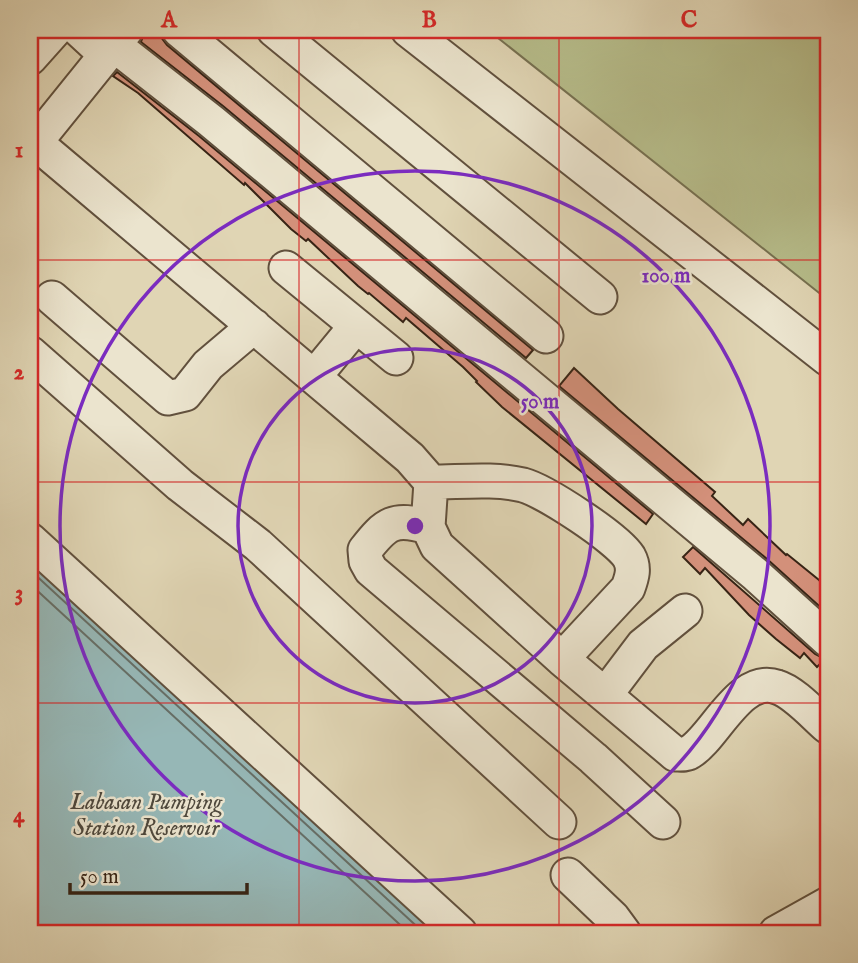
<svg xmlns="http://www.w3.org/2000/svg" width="858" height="963" font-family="'IM FELL English',serif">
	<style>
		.green { fill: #b6bc8a; stroke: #767050; stroke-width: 2 }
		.water { fill: #96b7b6; stroke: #707c76; stroke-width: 2 }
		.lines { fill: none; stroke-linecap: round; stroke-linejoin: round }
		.shore { stroke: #666e66; stroke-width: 2 }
		.building { fill: #d3907a; stroke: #372415; stroke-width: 2 }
		.minor-casing { stroke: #61503d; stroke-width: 37 }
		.minor { stroke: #ebe4ce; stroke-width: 33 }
		.grid { fill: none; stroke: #d62828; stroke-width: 2; stroke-opacity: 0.55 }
		.ring { fill: none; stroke: #7b2cbf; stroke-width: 3.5 }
		.labels { text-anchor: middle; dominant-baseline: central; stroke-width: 5; stroke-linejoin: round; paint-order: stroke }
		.water-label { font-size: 23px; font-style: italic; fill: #4f493d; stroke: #ebe4ce }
		.centre { fill: #7b2cbf; stroke: #ebe4ce; stroke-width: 3.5 }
		.ring-label { font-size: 21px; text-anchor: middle; font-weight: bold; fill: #7b2cbf; stroke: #ebe4ce; stroke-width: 5; stroke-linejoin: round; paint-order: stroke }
		.neatline { fill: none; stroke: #d62828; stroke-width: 2.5 }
		.grid-label { font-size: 23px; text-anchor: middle; font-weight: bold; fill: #d62828 }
	</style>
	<rect width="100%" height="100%" fill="#e0d5b4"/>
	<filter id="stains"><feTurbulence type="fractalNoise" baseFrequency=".00286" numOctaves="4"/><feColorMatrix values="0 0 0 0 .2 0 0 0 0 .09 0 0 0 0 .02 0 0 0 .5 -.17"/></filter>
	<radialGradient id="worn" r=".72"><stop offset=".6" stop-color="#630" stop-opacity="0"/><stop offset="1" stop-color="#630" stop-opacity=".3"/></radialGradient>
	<path class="green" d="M 488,30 L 828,30 L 828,300 Z"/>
	<path class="water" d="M 30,549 L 448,933 L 30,933 Z"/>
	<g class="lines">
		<path class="shore" d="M 30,570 L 424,933
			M 30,584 L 409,933"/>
	</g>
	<path class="building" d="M 145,30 L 160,30 L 161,37 L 167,45 L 533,350 L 526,358 L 223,106 L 141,42 Z
		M 117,72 L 199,136 L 653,514 L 646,524 L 502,407 L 476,382 L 477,381 L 463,367 L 406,318 L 403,322 L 369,293 L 368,294 L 358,286 L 308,239 L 306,241 L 291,229 L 245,183 L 244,185 L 138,93 L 113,76 Z
		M 574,368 L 618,409 L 715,492 L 712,496 L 743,525 L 748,519 L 786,555 L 787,554 L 819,580 L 828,590 L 828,614 L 767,559 L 559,386 Z
		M 693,547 L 815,654 L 825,659 L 817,667 L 804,653 L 800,658 L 776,639 L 749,615 L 705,568 L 700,574 L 683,557 Z"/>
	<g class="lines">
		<defs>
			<path id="minor" d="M 79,30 L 105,54
				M 179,30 L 546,336
				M 274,30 L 600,297
				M 408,30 L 828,359
				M 114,45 L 211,121 L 755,574 L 828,640
				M 30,58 L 55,30
				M 36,143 L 410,458 L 431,482 L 428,527 L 437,546 L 562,659 L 675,754 C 680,754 686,755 690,752 C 715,737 740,674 777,687 C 794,692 815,716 828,727
				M 30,149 L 126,30
				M 286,268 L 396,358
				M 52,298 L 168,398 L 185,394 L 208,365 L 254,326
				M 30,353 L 180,485 L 258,545 L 559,822
				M 314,377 L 356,326
				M 431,482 C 461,482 494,478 523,485 C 545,491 617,538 629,557 C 635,568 632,577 628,588 L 562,659
				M 428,527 C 394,517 386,523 365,550 L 366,561 L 371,570 L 593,758 L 663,822
				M 30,540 L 460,933
				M 606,694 L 643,645 L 685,611
				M 568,875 L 613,918 L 624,933
				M 776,933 L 828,904"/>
		</defs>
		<use href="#minor" class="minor-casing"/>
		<use href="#minor" class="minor"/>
	</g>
	<path class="grid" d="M 299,30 L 299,933M 559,30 L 559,933M 30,260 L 828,260M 30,482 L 828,482M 30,703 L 828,703"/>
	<g class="ring">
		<circle cx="415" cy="526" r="177"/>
		<circle cx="415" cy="526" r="355"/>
	</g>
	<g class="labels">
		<g class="water-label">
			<text x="146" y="802">Labasan Pumping<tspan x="146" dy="26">Station Reservoir</tspan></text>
		</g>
	</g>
	<circle cx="415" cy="526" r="10" class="centre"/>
	<g class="ring-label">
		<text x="666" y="282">100 m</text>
		<text x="540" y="408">50 m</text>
	</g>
	<rect width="858" height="963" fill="none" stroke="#e0d5b4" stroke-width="77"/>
	<path d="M70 883v10h177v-10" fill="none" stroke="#372415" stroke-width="3.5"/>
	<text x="80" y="883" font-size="21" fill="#372415" stroke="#ebe4ce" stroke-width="5" paint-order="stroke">50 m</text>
	<rect x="38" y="38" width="782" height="887" class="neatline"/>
	<g class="grid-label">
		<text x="169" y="27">A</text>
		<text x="429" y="27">B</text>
		<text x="689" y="27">C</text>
		<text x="19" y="157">1</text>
		<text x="19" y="379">2</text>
		<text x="19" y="600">3</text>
		<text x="19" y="822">4</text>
	</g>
	<rect width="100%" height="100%" filter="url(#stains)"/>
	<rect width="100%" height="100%" fill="url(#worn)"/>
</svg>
